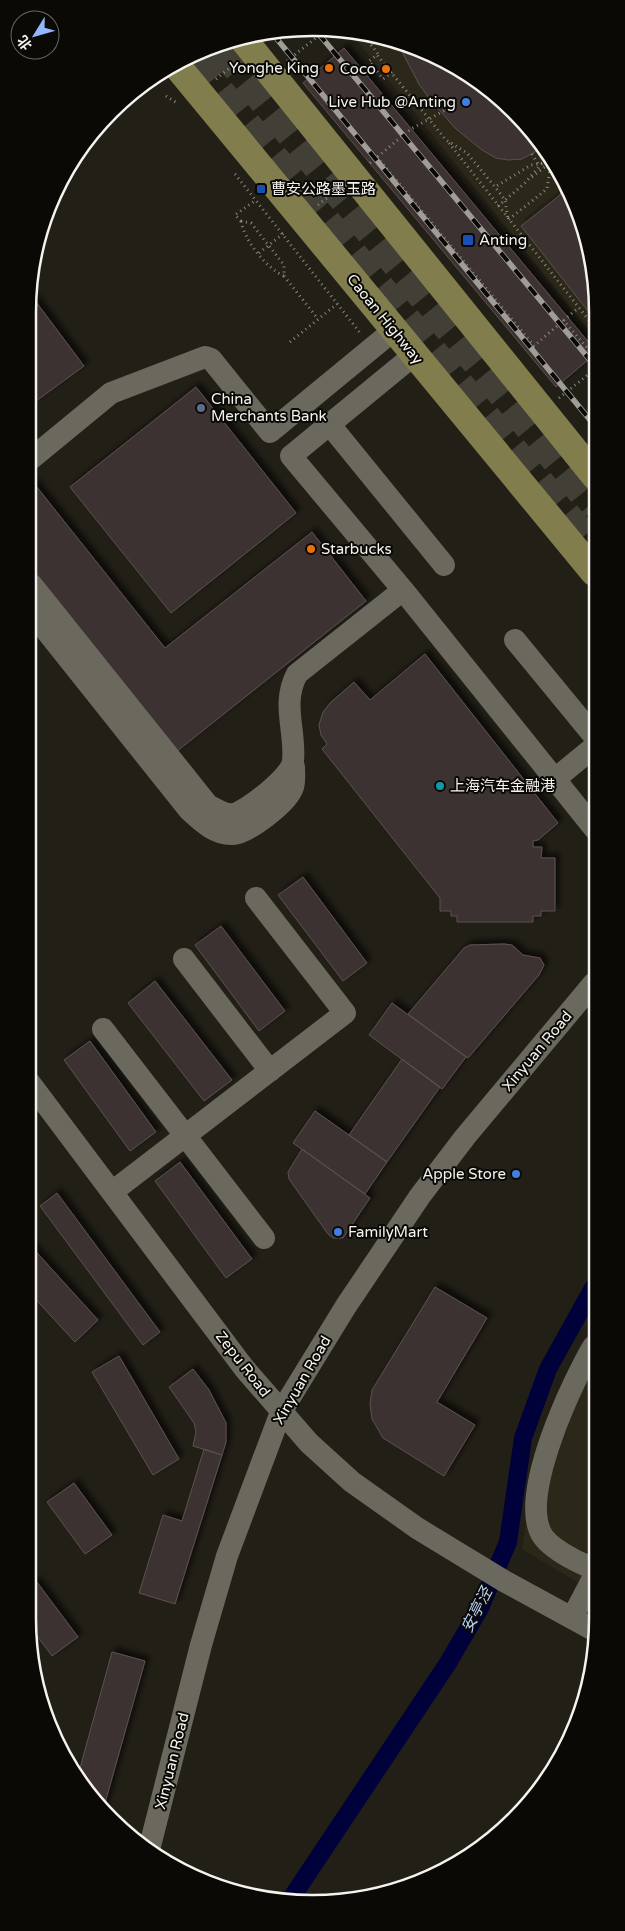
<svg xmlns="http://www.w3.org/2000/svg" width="625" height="1931" font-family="'Varela Round','Noto Sans SC',sans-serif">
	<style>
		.built { fill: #2c2819 }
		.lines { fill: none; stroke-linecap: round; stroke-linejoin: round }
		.canal { stroke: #00003b; stroke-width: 18 }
		.building { fill: #3d3130; stroke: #5d5150; filter: url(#shadow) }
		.highway-tunnel { stroke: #413f36; stroke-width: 28; stroke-dasharray: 28 14; stroke-linecap: butt }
		.path { stroke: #898880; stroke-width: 3; stroke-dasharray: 1 4; stroke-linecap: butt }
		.minor { stroke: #6b695e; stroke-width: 22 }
		.major { stroke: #827d4d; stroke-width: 28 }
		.rail-casing { stroke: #9f9d96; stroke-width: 5.5 }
		.rail { stroke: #0a0906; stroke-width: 4; stroke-dasharray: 11; stroke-linecap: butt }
		.food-dot { fill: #e8710a; stroke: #0a0906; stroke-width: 2 }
		.shop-dot { fill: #3f7fe0; stroke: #0a0906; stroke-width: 2 }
		.transit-dot { fill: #1a4fb4; stroke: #0a0906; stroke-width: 2 }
		.service-dot { fill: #5c6f8a; stroke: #0a0906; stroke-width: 2 }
		.culture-dot { fill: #0f9aa8; stroke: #0a0906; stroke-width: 2 }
		.labels { text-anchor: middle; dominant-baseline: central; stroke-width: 4; stroke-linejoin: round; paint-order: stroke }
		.poi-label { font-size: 15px; fill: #f4f3ed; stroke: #0a0906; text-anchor: start }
		.street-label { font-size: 15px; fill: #f4f3ed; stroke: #0a0906 }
		.water-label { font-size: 16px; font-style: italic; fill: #b8d1f6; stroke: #0a0906 }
		.rim { fill: none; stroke: #f4f3ed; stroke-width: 2.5 }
	</style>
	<defs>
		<filter id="shadow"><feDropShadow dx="4.5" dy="-4.5" stdDeviation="2.5" flood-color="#0009"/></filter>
	</defs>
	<rect width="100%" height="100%" fill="#211f16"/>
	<path class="built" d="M 351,33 L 368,33 L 455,66 L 527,124 L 568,187 L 595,275 L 595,338 Z
		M 593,1328 L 592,1591 L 522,1549 L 539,1440 L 579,1346 Z"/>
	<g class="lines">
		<path class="canal" d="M 290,1900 L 448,1663 L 480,1608 L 508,1542 L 523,1438 L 548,1369 L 593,1288"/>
	</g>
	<path class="building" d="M 398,44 L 455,66 L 527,124 L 542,148 L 522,159 L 508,160 L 496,158 L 482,150 L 455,128 L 429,98 L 419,84 Z
		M 344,48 L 595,350 L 595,354 L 556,387 L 303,83 Z
		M 565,182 L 595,275 L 595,320 L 521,226 L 560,195 Z
		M 33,298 L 84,366 L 32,404 Z
		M 196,387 L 296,513 L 171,613 L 70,487 Z
		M 32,481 L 165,648 L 312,532 L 366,601 L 176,752 L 32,570 Z
		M 425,654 L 558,823 L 538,840 L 533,841 L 533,847 L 542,847 L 541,858 L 555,858 L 555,911 L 541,911 L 541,916 L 533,916 L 533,922 L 457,922 L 457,916 L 451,916 L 451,911 L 440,911 L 440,898 L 322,749 L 327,744 L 321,735 L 319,725 L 323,712 L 330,703 L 354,682 L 370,700 Z
		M 303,877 L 367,963 L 343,981 L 278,895 Z
		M 221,926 L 285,1011 L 259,1031 L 195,945 Z
		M 504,944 L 512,945 L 523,955 L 540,958 L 544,965 L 539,975 L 468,1058 L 408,1014 L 464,948 L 470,945 Z
		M 155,981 L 232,1080 L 204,1101 L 128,1003 Z
		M 392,1003 L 466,1057 L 442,1089 L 369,1035 Z
		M 90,1041 L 156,1132 L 130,1151 L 64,1060 Z
		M 402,1059 L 440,1087 L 387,1162 L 349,1135 Z
		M 315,1111 L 387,1162 L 365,1194 L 293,1143 Z
		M 302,1149 L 370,1198 L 343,1238 L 333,1238 L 328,1234 L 289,1179 L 288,1172 Z
		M 180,1162 L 252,1259 L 226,1278 L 155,1181 Z
		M 57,1193 L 160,1332 L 143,1345 L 40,1206 Z
		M 29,1244 L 98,1320 L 75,1342 L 29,1292 Z
		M 435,1287 L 487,1318 L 437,1402 L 475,1425 L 444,1476 L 383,1438 L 372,1419 L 370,1404 L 372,1390 Z
		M 119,1356 L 179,1459 L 153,1475 L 92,1372 Z
		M 193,1369 L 209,1390 L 226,1423 L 226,1442 L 222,1455 L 193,1446 L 196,1432 L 194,1423 L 169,1387 Z
		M 204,1449 L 222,1455 L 175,1604 L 139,1593 L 163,1515 L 182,1521 Z
		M 74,1483 L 112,1535 L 85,1554 L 47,1502 Z
		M 36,1581 L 78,1637 L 52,1656 L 29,1625 L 28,1587 Z
		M 112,1652 L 145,1661 L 103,1810 L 98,1807 L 73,1766 L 80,1768 Z"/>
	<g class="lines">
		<path class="highway-tunnel" d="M 220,48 L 595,509
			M 194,59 L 594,548"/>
		<path class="path" d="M 362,33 L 378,54
			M 287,61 L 322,33
			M 392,72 L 383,79 L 369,61 L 377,55 L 446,140 L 467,153 L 495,187 L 505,200 L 508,220 L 547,189 L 551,162 L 531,165 L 495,187
			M 216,79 L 236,63
			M 166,96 L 177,103
			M 449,143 L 595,328
			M 532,154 L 538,164
			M 377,157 L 534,346 L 578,308
			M 370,163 L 411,129 L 449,108
			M 235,174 L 361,334
			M 532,177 L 551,162
			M 318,205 L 338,189
			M 498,206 L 524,184 L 548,157
			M 241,221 L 251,223 L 284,265 L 284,276 C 267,269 244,240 241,221 Z
			M 241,221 L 235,215 L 256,200
			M 259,253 L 284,233
			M 284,276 L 318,319
			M 563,320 L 595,357
			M 290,342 L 337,304
			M 559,398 L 595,369"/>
		<path class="minor" d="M 330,425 L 444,565
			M 32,458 L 111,393 L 205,357 L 211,359 L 270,432 L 394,330
			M 32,585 L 208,805 C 216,809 225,816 234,814 C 248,810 292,776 293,761 C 296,730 281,704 297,674 L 403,590 L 291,456 L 414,355
			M 403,590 L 594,828
			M 32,613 L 189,810 C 201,821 215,835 233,834 C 248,833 289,802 293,787 C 295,781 294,773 294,767
			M 515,640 L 594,736
			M 555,779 L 594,747
			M 184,959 L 270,1071
			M 103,1029 L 264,1238
			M 30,1083 L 244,1368 L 309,1443 L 352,1482 L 417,1528 L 504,1581 L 592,1629
			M 112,1192 L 345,1013 L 256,898
			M 592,1568 C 577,1562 546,1547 540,1531 C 522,1490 571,1384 593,1347
			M 572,1618 L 592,1580
			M 150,1846 L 201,1645 L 227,1556 L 281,1412 L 346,1306 L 420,1196 L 465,1137 L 593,984"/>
		<path class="major" d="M 243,39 L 595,476
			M 177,66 L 594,572"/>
		<defs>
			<path id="rail" d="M 272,33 L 595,426
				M 318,33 L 595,366"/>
		</defs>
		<use href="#rail" class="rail-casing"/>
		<use href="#rail" class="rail"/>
	</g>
	<g class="food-dot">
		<circle cx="329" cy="68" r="5"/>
		<circle cx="386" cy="69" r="5"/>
		<circle cx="311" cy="549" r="5"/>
	</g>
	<g class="shop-dot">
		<circle cx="466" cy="102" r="5"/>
		<circle cx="516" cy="1174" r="5"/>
		<circle cx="338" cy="1232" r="5"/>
	</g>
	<g class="transit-dot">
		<rect x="256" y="184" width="10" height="10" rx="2.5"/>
		<rect x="462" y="234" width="12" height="12" rx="2.5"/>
	</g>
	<circle class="service-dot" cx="201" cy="408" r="5"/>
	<circle class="culture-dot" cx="440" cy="786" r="5"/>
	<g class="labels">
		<g class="poi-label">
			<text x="319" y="68" text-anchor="end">Yonghe King</text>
			<text x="376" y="69" text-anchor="end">Coco</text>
			<text x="456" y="102" text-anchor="end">Live Hub @Anting</text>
			<text x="271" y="189">曹安公路墨玉路</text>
			<text x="479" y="240">Anting</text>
			<text x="211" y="399">China<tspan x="211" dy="17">Merchants Bank</tspan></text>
			<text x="321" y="549">Starbucks</text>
			<text x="450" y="786">上海汽车金融港</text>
			<text x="506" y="1174" text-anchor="end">Apple Store</text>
			<text x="348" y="1232">FamilyMart</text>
		</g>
		<g class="street-label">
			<text transform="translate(385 319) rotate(51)">Caoan Highway</text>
			<text transform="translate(537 1051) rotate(-50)">Xinyuan Road</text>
			<text transform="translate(243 1364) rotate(52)">Zepu Road</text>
			<text transform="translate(302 1380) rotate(-60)">Xinyuan Road</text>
			<text transform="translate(172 1761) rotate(-76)">Xinyuan Road</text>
		</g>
		<g class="water-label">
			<text transform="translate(477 1610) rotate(-63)">安亭泾</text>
		</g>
	</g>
	<path d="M0 0H625V1931H0ZM312 36H313A276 276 0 0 1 589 312V1619A276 276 0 0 1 313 1895H312A276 276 0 0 1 36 1619V312A276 276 0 0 1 312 36Z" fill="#0a0906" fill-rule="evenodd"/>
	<path class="rim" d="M312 36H313A276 276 0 0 1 589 312V1619A276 276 0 0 1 313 1895H312A276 276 0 0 1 36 1619V312A276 276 0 0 1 312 36Z"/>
	<g transform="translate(35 35) rotate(233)"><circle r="24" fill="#0a0906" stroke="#686762"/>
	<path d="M0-4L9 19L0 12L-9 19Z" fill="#92b7fd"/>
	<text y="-8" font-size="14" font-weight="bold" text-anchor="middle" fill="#f4f3ed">北</text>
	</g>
</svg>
